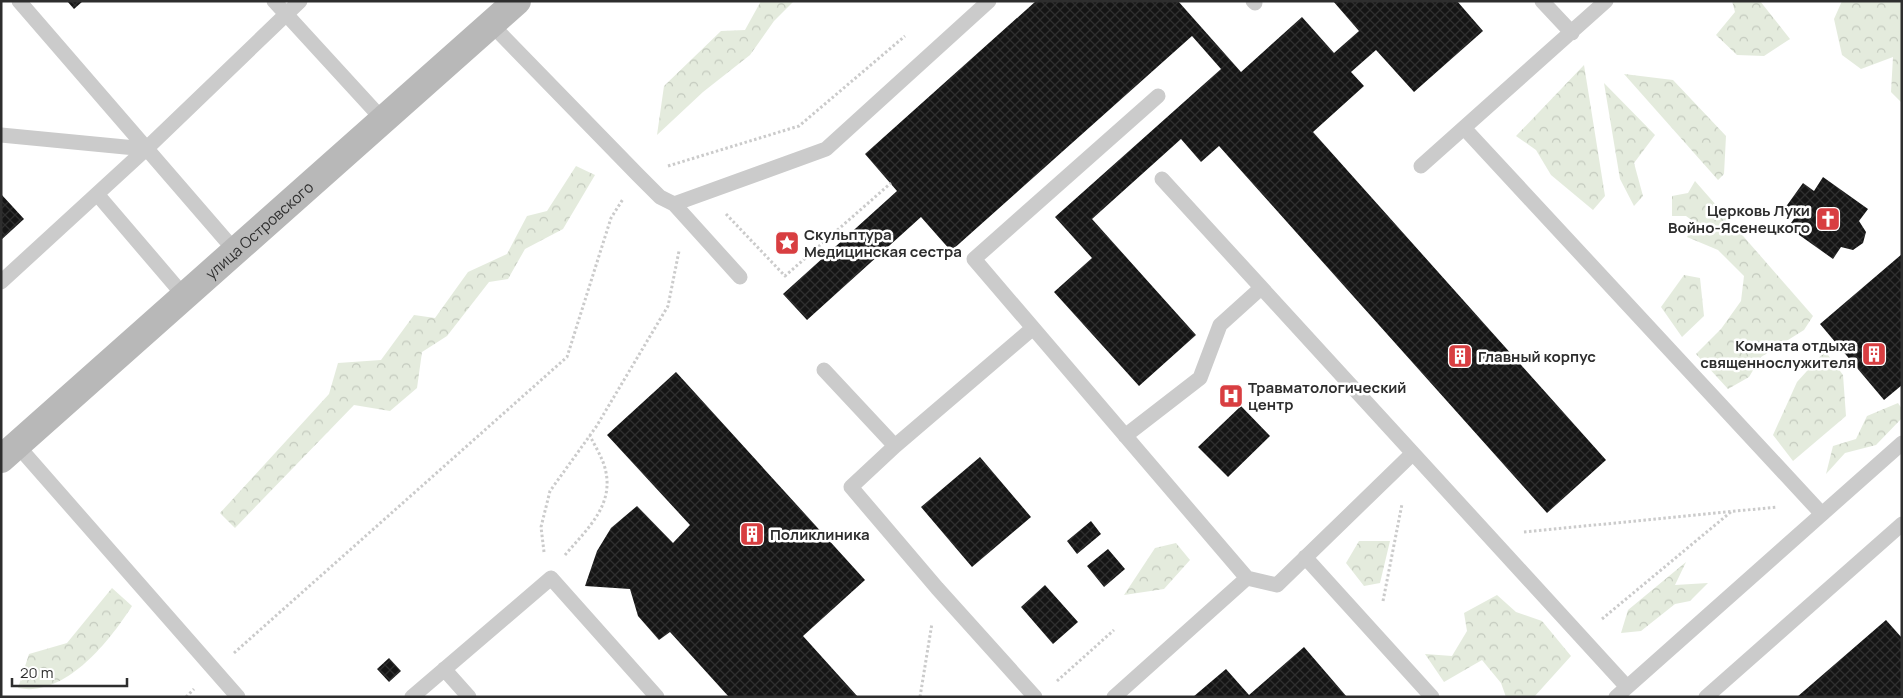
<svg xmlns="http://www.w3.org/2000/svg" width="1903" height="698" font-family="Manrope,sans-serif">
	<style>
		.forest { fill: url(#forest-crowns) }
		.building { fill: url(#building-cross-hatch) }
		.lines { fill: none; stroke-linecap: round; stroke-linejoin: round }
		.path { stroke: #cbcbcb; stroke-width: 3; stroke-dasharray: 2.5 2.5; stroke-linecap: butt }
		.lane { stroke: #cbcbcb; stroke-width: 15 }
		.secondary { stroke: #b8b8b8; stroke-width: 28 }
		.labels { text-anchor: middle; dominant-baseline: central; stroke-width: 5; stroke-linejoin: round; paint-order: stroke }
		.poi-label { font-size: 15px; font-weight: bold; fill: #2e2e2e; stroke: #fff; text-anchor: start }
		.street-label { font-size: 15px; fill: #2e2e2e; stroke: #fff }
	</style>
	<defs>
		<pattern id="forest-crowns" width="20" height="18" patternUnits="userSpaceOnUse" patternTransform="scale(1.25)"><rect width="20" height="18" fill="#e4ebdd"/><path d="M2 6a3 3 0 1 1 6 0M12 15a3 3 0 1 1 6 0" fill="none" stroke="#c4cabe"/></pattern>
		<pattern id="building-cross-hatch" width="8" height="8" patternUnits="userSpaceOnUse" patternTransform="scale(1.25)"><rect width="8" height="8" fill="#151515"/><path d="M0 0l8 8M0 8l8-8" fill="none" stroke="#2f2f2f"/></pattern>
	</defs>
	<rect width="100%" height="100%" fill="#fff"/>
	<path class="forest" d="M 761,1 L 794,1 L 774,21 L 750,55 L 703,92 L 657,135 L 664,86 L 721,31 L 745,30 Z
		M 1732,1 L 1760,1 L 1790,39 L 1764,56 L 1737,55 L 1716,35 L 1735,12 Z
		M 1842,1 L 1902,1 L 1902,103 L 1891,92 L 1893,57 L 1861,69 L 1842,55 L 1834,19 Z
		M 1584,65 L 1605,196 L 1593,210 L 1551,175 L 1536,150 L 1516,136 Z
		M 1624,74 L 1673,80 L 1726,136 L 1724,174 L 1718,180 Z
		M 1604,83 L 1655,135 L 1634,163 L 1643,196 L 1634,206 L 1620,179 Z
		M 576,166 L 595,175 L 563,229 L 525,249 L 508,279 L 489,282 L 447,336 L 422,352 L 417,388 L 390,411 L 354,405 L 235,528 L 220,513 L 329,394 L 338,363 L 381,360 L 414,315 L 435,318 L 468,272 L 507,254 L 527,216 L 547,211 Z
		M 1695,181 L 1813,316 L 1804,330 L 1761,357 L 1749,377 L 1728,389 L 1696,354 L 1721,329 L 1741,301 L 1744,276 L 1718,250 L 1687,237 L 1697,224 L 1686,216 L 1672,216 L 1672,196 L 1688,193 Z
		M 1684,275 L 1700,278 L 1704,316 L 1682,337 L 1661,307 Z
		M 1825,351 L 1843,375 L 1846,416 L 1793,461 L 1773,435 L 1797,382 Z
		M 1898,403 L 1902,409 L 1902,418 L 1876,445 L 1845,453 L 1826,474 L 1833,446 L 1856,439 L 1867,416 Z
		M 1359,541 L 1390,541 L 1380,583 L 1364,586 L 1346,563 Z
		M 1176,543 L 1190,560 L 1164,589 L 1124,595 L 1155,548 Z
		M 1686,562 L 1675,585 L 1708,583 L 1690,601 L 1675,604 L 1641,631 L 1621,633 L 1628,610 Z
		M 112,588 L 132,606 C 111,639 66,698 18,688 L 29,654 L 67,643 Z
		M 1497,595 L 1516,612 L 1542,621 L 1571,656 L 1534,697 L 1506,697 L 1501,683 L 1482,660 L 1444,682 L 1425,654 L 1452,656 L 1467,631 L 1464,613 Z"/>
	<path class="building" d="M 67,1 L 83,1 L 74,9 Z
		M 1036,1 L 1178,1 L 1241,72 L 1302,17 L 1334,53 L 1359,31 L 1333,1 L 1457,1 L 1483,31 L 1414,92 L 1376,50 L 1351,72 L 1364,86 L 1313,132 L 1606,460 L 1547,513 L 1219,146 L 1201,162 L 1181,139 L 1092,219 L 1196,335 L 1139,386 L 1054,292 L 1092,258 L 1055,217 L 1221,69 L 1192,36 L 951,251 L 921,217 L 807,320 L 783,294 L 897,191 L 865,154 Z
		M 1823,177 L 1868,209 L 1859,221 L 1866,232 L 1863,243 L 1853,250 L 1841,247 L 1833,259 L 1788,227 L 1796,216 L 1785,208 L 1803,183 L 1814,191 Z
		M 1,194 L 24,219 L 1,240 Z
		M 1902,254 L 1902,385 L 1884,400 L 1820,324 Z
		M 676,372 L 865,580 L 803,636 L 858,697 L 729,697 L 670,632 L 659,640 L 638,616 L 630,589 L 585,586 L 597,551 L 611,528 L 637,506 L 673,543 L 690,525 L 607,435 Z
		M 1241,406 L 1270,436 L 1228,477 L 1198,447 Z
		M 980,457 L 1031,517 L 972,567 L 921,507 Z
		M 1091,521 L 1101,534 L 1077,554 L 1067,541 Z
		M 1108,549 L 1125,569 L 1104,587 L 1087,566 Z
		M 1045,585 L 1078,622 L 1053,644 L 1021,607 Z
		M 1886,620 L 1902,638 L 1902,697 L 1797,697 Z
		M 1304,647 L 1347,697 L 1193,697 L 1226,669 L 1249,695 Z
		M 389,658 L 401,671 L 389,682 L 377,669 Z"/>
	<g class="lines">
		<path class="path" d="M 668,166 L 799,126 L 905,36
			M 726,214 L 785,276 L 891,183
			M 1524,532 L 1777,507
			M 544,552 L 541,527 L 550,491 L 596,427 L 668,306 L 679,251
			M 565,555 C 587,529 615,505 605,468 C 602,457 595,446 590,436
			M 1383,601 L 1402,504
			M 1602,619 L 1732,511
			M 234,653 L 567,357 L 611,218 L 623,199
			M 1057,681 L 1114,630
			M 186,697 L 194,689
			M 920,697 L 932,623"/>
		<path class="lane" d="M 19,1 L 236,252
			M 274,1 L 384,121
			M 1253,1 L 1255,3
			M 1542,1 L 1572,33
			M 491,24 L 638,175 L 660,197 L 674,204 L 740,277
			M 1158,96 L 974,259 L 1247,578
			M 1464,128 L 1822,514
			M 1,135 L 146,149
			M 1421,166 L 1606,1
			M 1162,179 L 1627,687
			M 97,194 L 185,297
			M 674,204 L 826,149 L 989,1
			M 1,282 L 146,149 L 300,1
			M 824,370 L 895,446 L 1033,328
			M 1125,436 L 1200,378 L 1220,325 L 1261,288
			M 17,445 L 238,697
			M 895,446 L 851,487 L 937,588 L 1035,697
			M 1305,557 L 1432,697
			M 444,669 L 469,697
			M 412,697 L 551,578 L 657,697
			M 1114,697 L 1247,578 L 1277,585 L 1412,454
			M 1616,697 L 1902,443
			M 1706,697 L 1902,524"/>
		<path class="secondary" id="s1" d="M 1,459 L 517,1"/>
	</g>
	<defs>
		<symbol id="church-square" viewBox="-11 -11 22 22"><rect x="-9" y="-9" width="18" height="18" rx="4" fill="#d83e41" stroke="#fff"/><path d="M-1.2-6h2.4v3.5h3.3v2.4h-3.3V6h-2.4V-.1h-3.3v-2.4h3.3Z" fill="#fff"/></symbol>
		<symbol id="sight-square" viewBox="-11 -11 22 22"><rect x="-9" y="-9" width="18" height="18" rx="4" fill="#d83e41" stroke="#fff"/><path d="M0-6L1.8-2.2L6-1.7L2.9 1.2L3.7 5.4L0 3.3L-3.7 5.4L-2.9 1.2L-6-1.7L-1.8-2.2Z" fill="#fff"/></symbol>
		<symbol id="building-square" viewBox="-11 -11 22 22"><rect x="-9" y="-9" width="18" height="18" rx="4" fill="#d83e41" stroke="#fff"/><path d="M-4-6H4V6H1V3H-1V6H-4ZM-2.5-4.3h1.7v1.8h-1.7ZM.8-4.3h1.7v1.8H.8ZM-2.5-1h1.7V.8h-1.7ZM.8-1h1.7V.8H.8Z" fill="#fff"/></symbol>
		<symbol id="hospital-square" viewBox="-11 -11 22 22"><rect x="-9" y="-9" width="18" height="18" rx="4" fill="#d83e41" stroke="#fff"/><path d="M-5-5h3v3.5h4V-5h3V5h-3V1.5h-4V5h-3Z" fill="#fff"/></symbol>
	</defs>
	<g fill-rule="evenodd">
		<use href="#church-square" x="1814" y="205" width="28" height="28"/>
		<use href="#sight-square" x="773" y="229" width="28" height="28"/>
		<use href="#building-square" x="1860" y="340" width="28" height="28"/>
		<use href="#building-square" x="1446" y="342" width="28" height="28"/>
		<use href="#hospital-square" x="1217" y="382" width="28" height="28"/>
		<use href="#building-square" x="738" y="520" width="28" height="28"/>
	</g>
	<g class="labels">
		<g class="poi-label">
			<text x="1810" y="210" text-anchor="end">Церковь Луки<tspan x="1810" dy="17">Войно-Ясенецкого</tspan></text>
			<text x="804" y="234">Скульптура<tspan x="804" dy="17">Медицинская сестра</tspan></text>
			<text x="1856" y="345" text-anchor="end">Комната отдыха<tspan x="1856" dy="17">священнослужителя</tspan></text>
			<text x="1478" y="356">Главный корпус</text>
			<text x="1248" y="387">Травматологический<tspan x="1248" dy="17">центр</tspan></text>
			<text x="770" y="534">Поликлиника</text>
		</g>
		<g class="street-label">
			<text stroke="none"><textPath href="#s1" startOffset="345">улица Островского</textPath></text>
		</g>
	</g>
	<rect width="1903" height="698" fill="none" stroke="#2e2e2e" stroke-width="5"/>
	<path d="M12 678v8h115v-8" fill="none" stroke="#2e2e2e" stroke-width="2.5"/>
	<text x="20" y="678" font-size="15" fill="#2e2e2e" stroke="#ffffff" stroke-width="4" paint-order="stroke">20 m</text>
</svg>
